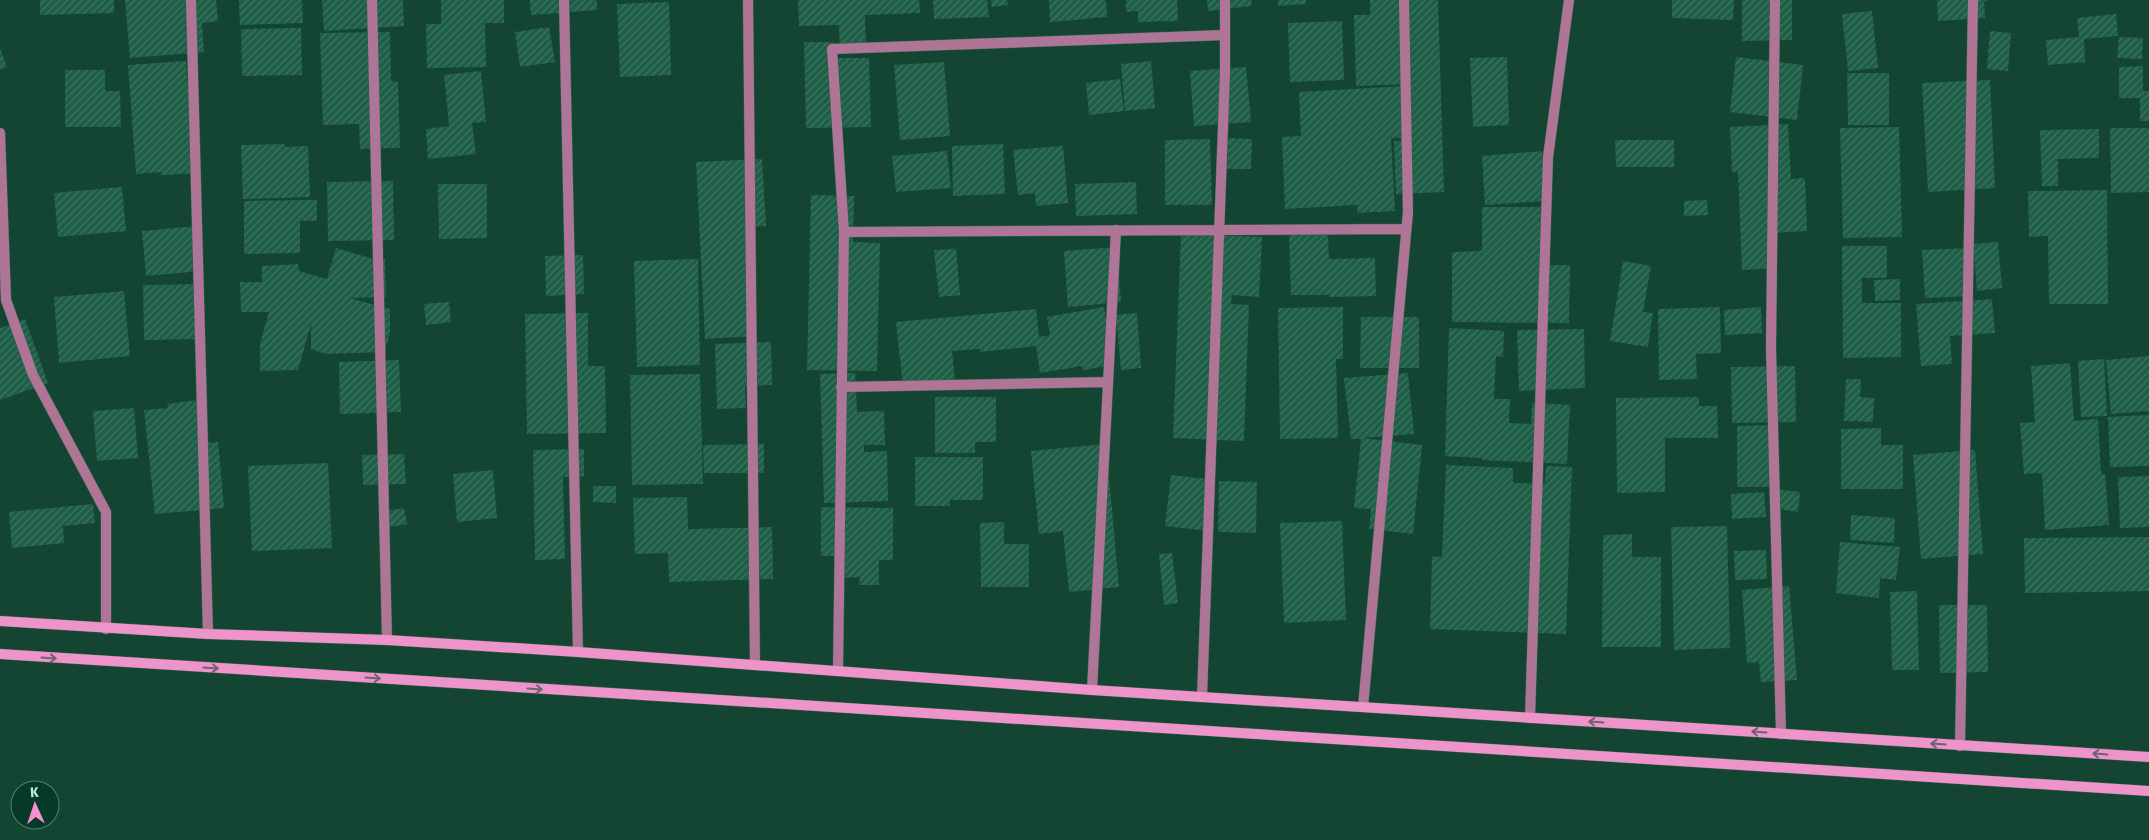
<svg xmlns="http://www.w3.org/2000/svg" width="2149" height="840" font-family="'Fira Sans Condensed',sans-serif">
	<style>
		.building { fill: url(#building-hatch) }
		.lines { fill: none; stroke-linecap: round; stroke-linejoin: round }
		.street-casing { stroke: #346250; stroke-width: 11 }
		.secondary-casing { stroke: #346250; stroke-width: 11 }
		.street { stroke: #ae7596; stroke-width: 10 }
		.secondary { stroke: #ef94ca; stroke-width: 10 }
		.oneway { stroke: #6f6271 }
	</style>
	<defs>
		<pattern id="building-hatch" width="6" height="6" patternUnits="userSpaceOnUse" patternTransform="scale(1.25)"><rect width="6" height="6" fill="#1e5e46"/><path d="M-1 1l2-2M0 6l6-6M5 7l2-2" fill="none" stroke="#3d7560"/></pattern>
	</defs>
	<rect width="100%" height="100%" fill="#144432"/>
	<path class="building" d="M 40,0 L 114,0 L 114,13 L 40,15 Z
		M 125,0 L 216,0 L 218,21 L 202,23 L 204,52 L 130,58 Z
		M 239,0 L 302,0 L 303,23 L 240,25 Z
		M 322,0 L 403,0 L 404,26 L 324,31 Z
		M 441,0 L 504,0 L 504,23 L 485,23 L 486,67 L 427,68 L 426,24 L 441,24 Z
		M 530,0 L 597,0 L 597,10 L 531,15 Z
		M 798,0 L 919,0 L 920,13 L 865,15 L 866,49 L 840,50 L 839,25 L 799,26 Z
		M 933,0 L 987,0 L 989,17 L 934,19 Z
		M 991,0 L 1007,0 L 1008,5 L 992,7 Z
		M 1049,0 L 1106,0 L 1107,17 L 1050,22 Z
		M 1126,0 L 1177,0 L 1178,21 L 1138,22 L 1138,11 L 1126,12 Z
		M 1207,0 L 1251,0 L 1252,6 L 1208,11 Z
		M 1278,0 L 1306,0 L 1306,4 L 1278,6 Z
		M 1370,0 L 1438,0 L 1444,192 L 1396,194 L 1394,141 L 1411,141 L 1409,84 L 1356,86 L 1354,15 L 1370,15 Z
		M 1672,0 L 1734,0 L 1733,20 L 1672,18 Z
		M 1742,0 L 1792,0 L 1792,40 L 1742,41 Z
		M 1937,0 L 1988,0 L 1984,2 L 1985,18 L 1938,21 Z
		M 669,2 L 671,75 L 620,77 L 617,4 Z
		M 1872,11 L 1878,68 L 1848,71 L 1842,14 Z
		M 2116,14 L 2118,36 L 2084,39 L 2085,62 L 2048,65 L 2046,40 L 2079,37 L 2077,18 Z
		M 1342,21 L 1344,80 L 1290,82 L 1288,23 Z
		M 549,27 L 555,62 L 520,67 L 515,32 Z
		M 301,28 L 302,75 L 242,76 L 241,29 Z
		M 1990,31 L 2011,33 L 2008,71 L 1987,69 Z
		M 390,32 L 391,81 L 398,82 L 400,148 L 360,149 L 359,124 L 323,125 L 320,33 Z
		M 2119,37 L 2143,38 L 2142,59 L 2117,58 Z
		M 804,42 L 834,42 L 834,58 L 869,58 L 871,127 L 806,128 Z
		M 0,48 L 7,67 L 0,70 Z
		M 1507,57 L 1509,125 L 1473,127 L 1470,58 Z
		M 1736,57 L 1803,65 L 1797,120 L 1730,112 Z
		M 186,61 L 190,116 L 200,173 L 161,175 L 161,172 L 136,174 L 128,65 Z
		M 1151,61 L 1155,108 L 1125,111 L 1121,64 Z
		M 944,62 L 950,136 L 900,140 L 894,65 Z
		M 2143,66 L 2143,91 L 2149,91 L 2149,121 L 2140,121 L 2140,98 L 2119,98 L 2119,67 Z
		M 1246,67 L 1251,122 L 1194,126 L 1190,71 Z
		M 65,70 L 105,70 L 105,91 L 120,91 L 121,127 L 65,127 Z
		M 481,71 L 486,122 L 472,123 L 476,154 L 428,159 L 426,129 L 449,126 L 444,75 Z
		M 1847,73 L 1889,73 L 1889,125 L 1848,125 Z
		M 1120,79 L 1124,111 L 1089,115 L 1086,83 Z
		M 1990,80 L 1995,188 L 1928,192 L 1922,83 Z
		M 1406,86 L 1408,138 L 1391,138 L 1395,211 L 1357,213 L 1358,205 L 1285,209 L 1282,137 L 1301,136 L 1299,92 Z
		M 1788,124 L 1791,179 L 1805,178 L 1807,231 L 1774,233 L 1775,268 L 1742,270 L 1738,172 L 1732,172 L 1730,127 Z
		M 1899,127 L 1902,237 L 1843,238 L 1840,128 Z
		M 2110,128 L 2149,128 L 2149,192 L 2111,193 Z
		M 2099,129 L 2099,158 L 2058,159 L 2058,186 L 2042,186 L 2040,130 Z
		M 1228,138 L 1252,139 L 1251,169 L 1227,169 Z
		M 1210,139 L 1212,205 L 1165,205 L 1165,140 Z
		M 1615,140 L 1674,140 L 1674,167 L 1616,167 Z
		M 285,144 L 285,147 L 308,146 L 310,197 L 243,199 L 241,145 Z
		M 1003,144 L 1005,194 L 953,196 L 952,146 Z
		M 1063,146 L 1068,203 L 1036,206 L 1035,193 L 1018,195 L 1013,150 Z
		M 947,151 L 951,188 L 896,192 L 892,156 Z
		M 1542,151 L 1546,201 L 1485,205 L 1482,156 Z
		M 762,159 L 766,226 L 748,227 L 754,336 L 705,339 L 696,162 Z
		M 393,181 L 394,240 L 328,241 L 327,182 Z
		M 1136,182 L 1137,214 L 1076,216 L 1075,184 Z
		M 438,184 L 487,184 L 487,238 L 439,239 Z
		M 122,187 L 126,231 L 58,237 L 54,193 Z
		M 2107,190 L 2108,304 L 2049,304 L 2048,236 L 2029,237 L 2028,191 Z
		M 811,195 L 854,196 L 853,242 L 880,243 L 877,371 L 807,370 Z
		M 317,200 L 317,221 L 300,221 L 300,253 L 244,254 L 244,201 Z
		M 1707,200 L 1708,215 L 1684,216 L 1684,201 Z
		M 1482,207 L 1550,207 L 1549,265 L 1570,265 L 1569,323 L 1452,322 L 1452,252 L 1482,251 Z
		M 197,226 L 201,271 L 146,276 L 142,231 Z
		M 1328,233 L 1329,259 L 1375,258 L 1376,296 L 1330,297 L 1330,295 L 1291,295 L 1289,234 Z
		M 1181,234 L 1262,237 L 1259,297 L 1232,295 L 1231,304 L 1249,305 L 1244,441 L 1173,438 Z
		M 1998,242 L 2002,288 L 1977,291 L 1973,244 Z
		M 1842,246 L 1887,246 L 1887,278 L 1862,278 L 1862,303 L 1901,303 L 1901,357 L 1843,358 Z
		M 1117,247 L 1121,302 L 1068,307 L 1064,251 Z
		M 336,248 L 377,260 L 385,259 L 386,297 L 349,298 L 390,309 L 390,333 L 385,352 L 326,354 L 311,349 L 311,324 L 298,370 L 260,371 L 260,344 L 269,312 L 241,312 L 240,282 L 262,282 L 262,266 L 298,264 L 299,271 L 327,279 Z
		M 1970,248 L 1973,296 L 1925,298 L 1922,250 Z
		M 956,249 L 960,295 L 939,297 L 934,250 Z
		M 583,255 L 584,294 L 546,296 L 545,256 Z
		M 698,259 L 700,365 L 637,367 L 634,261 Z
		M 1623,261 L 1651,266 L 1643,312 L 1653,313 L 1648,347 L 1610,341 Z
		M 1900,279 L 1900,300 L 1875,301 L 1874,280 Z
		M 202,284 L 203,339 L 144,340 L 143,285 Z
		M 124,291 L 130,356 L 59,363 L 54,297 Z
		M 1992,299 L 1995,333 L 1950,336 L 1952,364 L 1921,366 L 1916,304 Z
		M 449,302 L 451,322 L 426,325 L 424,304 Z
		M 1104,307 L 1113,365 L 1083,370 L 1082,366 L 1040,373 L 1036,346 L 980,352 L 980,349 L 952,351 L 955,381 L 903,387 L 896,322 L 1036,309 L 1039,337 L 1050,335 L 1047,317 Z
		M 1343,307 L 1343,359 L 1336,359 L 1338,438 L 1280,439 L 1278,308 Z
		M 1720,307 L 1721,353 L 1696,354 L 1697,379 L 1659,380 L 1658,309 Z
		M 1761,307 L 1762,333 L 1725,335 L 1724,310 Z
		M 588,313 L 588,366 L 605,366 L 606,433 L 527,434 L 525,314 Z
		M 1137,313 L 1141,368 L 1121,370 L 1116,315 Z
		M 1361,317 L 1419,317 L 1419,368 L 1360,368 Z
		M 25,319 L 48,383 L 0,400 L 0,328 Z
		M 1449,328 L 1504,331 L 1503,357 L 1496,356 L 1494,399 L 1510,399 L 1509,423 L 1531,424 L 1532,403 L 1570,405 L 1567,464 L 1482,460 L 1482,458 L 1445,456 Z
		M 1584,329 L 1585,388 L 1519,391 L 1517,330 Z
		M 771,342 L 772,385 L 745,386 L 746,408 L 717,409 L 715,344 Z
		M 2149,356 L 2149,411 L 2111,414 L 2106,360 Z
		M 2104,359 L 2107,416 L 2081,417 L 2078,361 Z
		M 399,360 L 401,412 L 340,414 L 339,362 Z
		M 2070,363 L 2074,421 L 2098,419 L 2101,474 L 2105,474 L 2109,525 L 2045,530 L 2042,473 L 2024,474 L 2020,423 L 2035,422 L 2031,366 Z
		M 1795,366 L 1796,422 L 1732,423 L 1731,367 Z
		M 855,373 L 857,412 L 884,411 L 885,445 L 864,445 L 864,452 L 887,451 L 888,501 L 824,503 L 820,374 Z
		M 1408,373 L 1414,434 L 1362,438 L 1422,445 L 1413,534 L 1369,529 L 1371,509 L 1354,508 L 1361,439 L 1351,439 L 1344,378 Z
		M 700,374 L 703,484 L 632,485 L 630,375 Z
		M 1846,379 L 1861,379 L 1860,397 L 1874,398 L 1873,422 L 1844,421 Z
		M 935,397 L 996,397 L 996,442 L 975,442 L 975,453 L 935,453 Z
		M 1699,397 L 1699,406 L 1717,406 L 1718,438 L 1665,438 L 1665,492 L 1617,493 L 1616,398 Z
		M 199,400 L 203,443 L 218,442 L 224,508 L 155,514 L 144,410 L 168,408 L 167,404 Z
		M 134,408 L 138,458 L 97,461 L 93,411 Z
		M 2149,415 L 2149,466 L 2110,467 L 2108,417 Z
		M 1772,425 L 1773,487 L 1737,487 L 1737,426 Z
		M 1881,428 L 1881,445 L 1903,445 L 1903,489 L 1841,489 L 1841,429 Z
		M 764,444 L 764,473 L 704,473 L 703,445 Z
		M 1106,444 L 1119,587 L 1069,592 L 1063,531 L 1039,534 L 1031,451 Z
		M 584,449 L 584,476 L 563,477 L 565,559 L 535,560 L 533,450 Z
		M 1975,450 L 1983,554 L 1921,559 L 1913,455 Z
		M 404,454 L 406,484 L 363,485 L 362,455 Z
		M 915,457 L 983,457 L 983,500 L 950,500 L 950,506 L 915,506 Z
		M 328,463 L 332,548 L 252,551 L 248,466 Z
		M 1446,465 L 1513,468 L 1513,483 L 1545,483 L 1546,466 L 1572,467 L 1566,634 L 1430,629 L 1432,556 L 1442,557 Z
		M 493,470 L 497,518 L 457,522 L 453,474 Z
		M 1171,475 L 1214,480 L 1209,531 L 1165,526 Z
		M 2149,476 L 2149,527 L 2120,528 L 2118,477 Z
		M 1219,481 L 1257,482 L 1256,533 L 1218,532 Z
		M 593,486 L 616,486 L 616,503 L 593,502 Z
		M 1774,489 L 1800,492 L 1798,512 L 1772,508 Z
		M 1764,492 L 1766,517 L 1732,519 L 1731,494 Z
		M 687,497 L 688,529 L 772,527 L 773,579 L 669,582 L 668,553 L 635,554 L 633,498 Z
		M 93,504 L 95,523 L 63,526 L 64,543 L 12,548 L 9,512 Z
		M 821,507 L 893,508 L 893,560 L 879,560 L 879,585 L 859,585 L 860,577 L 841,578 L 842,556 L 821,556 Z
		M 404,508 L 407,524 L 382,528 L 380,512 Z
		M 1851,515 L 1895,518 L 1894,543 L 1850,540 Z
		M 1342,521 L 1346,620 L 1284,623 L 1280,523 Z
		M 1004,522 L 1004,544 L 1029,544 L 1029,587 L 981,587 L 980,523 Z
		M 1727,526 L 1730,648 L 1674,650 L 1671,527 Z
		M 1632,534 L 1632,557 L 1661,557 L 1661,647 L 1602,647 L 1603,535 Z
		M 2149,537 L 2149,591 L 2025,593 L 2024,538 Z
		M 1840,542 L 1900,547 L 1896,580 L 1880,578 L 1879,598 L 1836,593 Z
		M 1766,550 L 1767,579 L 1735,580 L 1734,551 Z
		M 1172,553 L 1178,603 L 1164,605 L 1159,554 Z
		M 1789,586 L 1797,680 L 1761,682 L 1759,662 L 1747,663 L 1742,590 Z
		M 1917,591 L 1919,670 L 1892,670 L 1890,592 Z
		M 1939,605 L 1987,605 L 1988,672 L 1940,673 Z"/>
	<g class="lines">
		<defs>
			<path id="street" d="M 191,0 L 208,634
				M 372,0 L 387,640
				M 564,0 L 578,652
				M 748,0 L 755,665
				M 1775,0 L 1771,348 L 1781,734
				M 0,133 L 6,300 L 33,375 L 106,512 L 106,629
				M 844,232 L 1406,229
				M 841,387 L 1108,382
				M 838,670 L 844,232 L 832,49 L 1225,35
				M 1092,690 L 1116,230
				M 1202,697 L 1225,72 L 1225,0
				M 1363,707 L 1408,212 L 1404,0
				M 1530,718 L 1548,157 L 1569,0
				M 1960,746 L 1973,0"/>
			<path id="secondary" d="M 0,621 L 208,634 L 387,640 L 578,652 L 1092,690 L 2149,757
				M 0,654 L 2149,791"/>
		</defs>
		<use href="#street" class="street-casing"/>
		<use href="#secondary" class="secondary-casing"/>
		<use href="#street" class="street"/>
		<use href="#secondary" class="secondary"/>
	</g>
	<defs><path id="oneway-shaft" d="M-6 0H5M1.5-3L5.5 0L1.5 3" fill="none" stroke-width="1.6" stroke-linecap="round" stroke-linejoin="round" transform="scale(1.25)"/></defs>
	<g class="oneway">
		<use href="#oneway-shaft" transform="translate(49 658) rotate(4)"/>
		<use href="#oneway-shaft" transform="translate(211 668) rotate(4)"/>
		<use href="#oneway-shaft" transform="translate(373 678) rotate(4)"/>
		<use href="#oneway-shaft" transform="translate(535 689) rotate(4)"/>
		<use href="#oneway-shaft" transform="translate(1596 722) rotate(-176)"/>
		<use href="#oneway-shaft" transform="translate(1759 732) rotate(-176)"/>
		<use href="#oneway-shaft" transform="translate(1938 744) rotate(-176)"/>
		<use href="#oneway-shaft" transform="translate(2100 754) rotate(-176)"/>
	</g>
	<g transform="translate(35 805) rotate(357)"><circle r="24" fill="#063928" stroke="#52816e"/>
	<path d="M0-4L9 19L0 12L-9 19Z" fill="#f790cd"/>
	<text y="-8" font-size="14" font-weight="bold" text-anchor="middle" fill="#c3ecd8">K</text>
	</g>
</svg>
